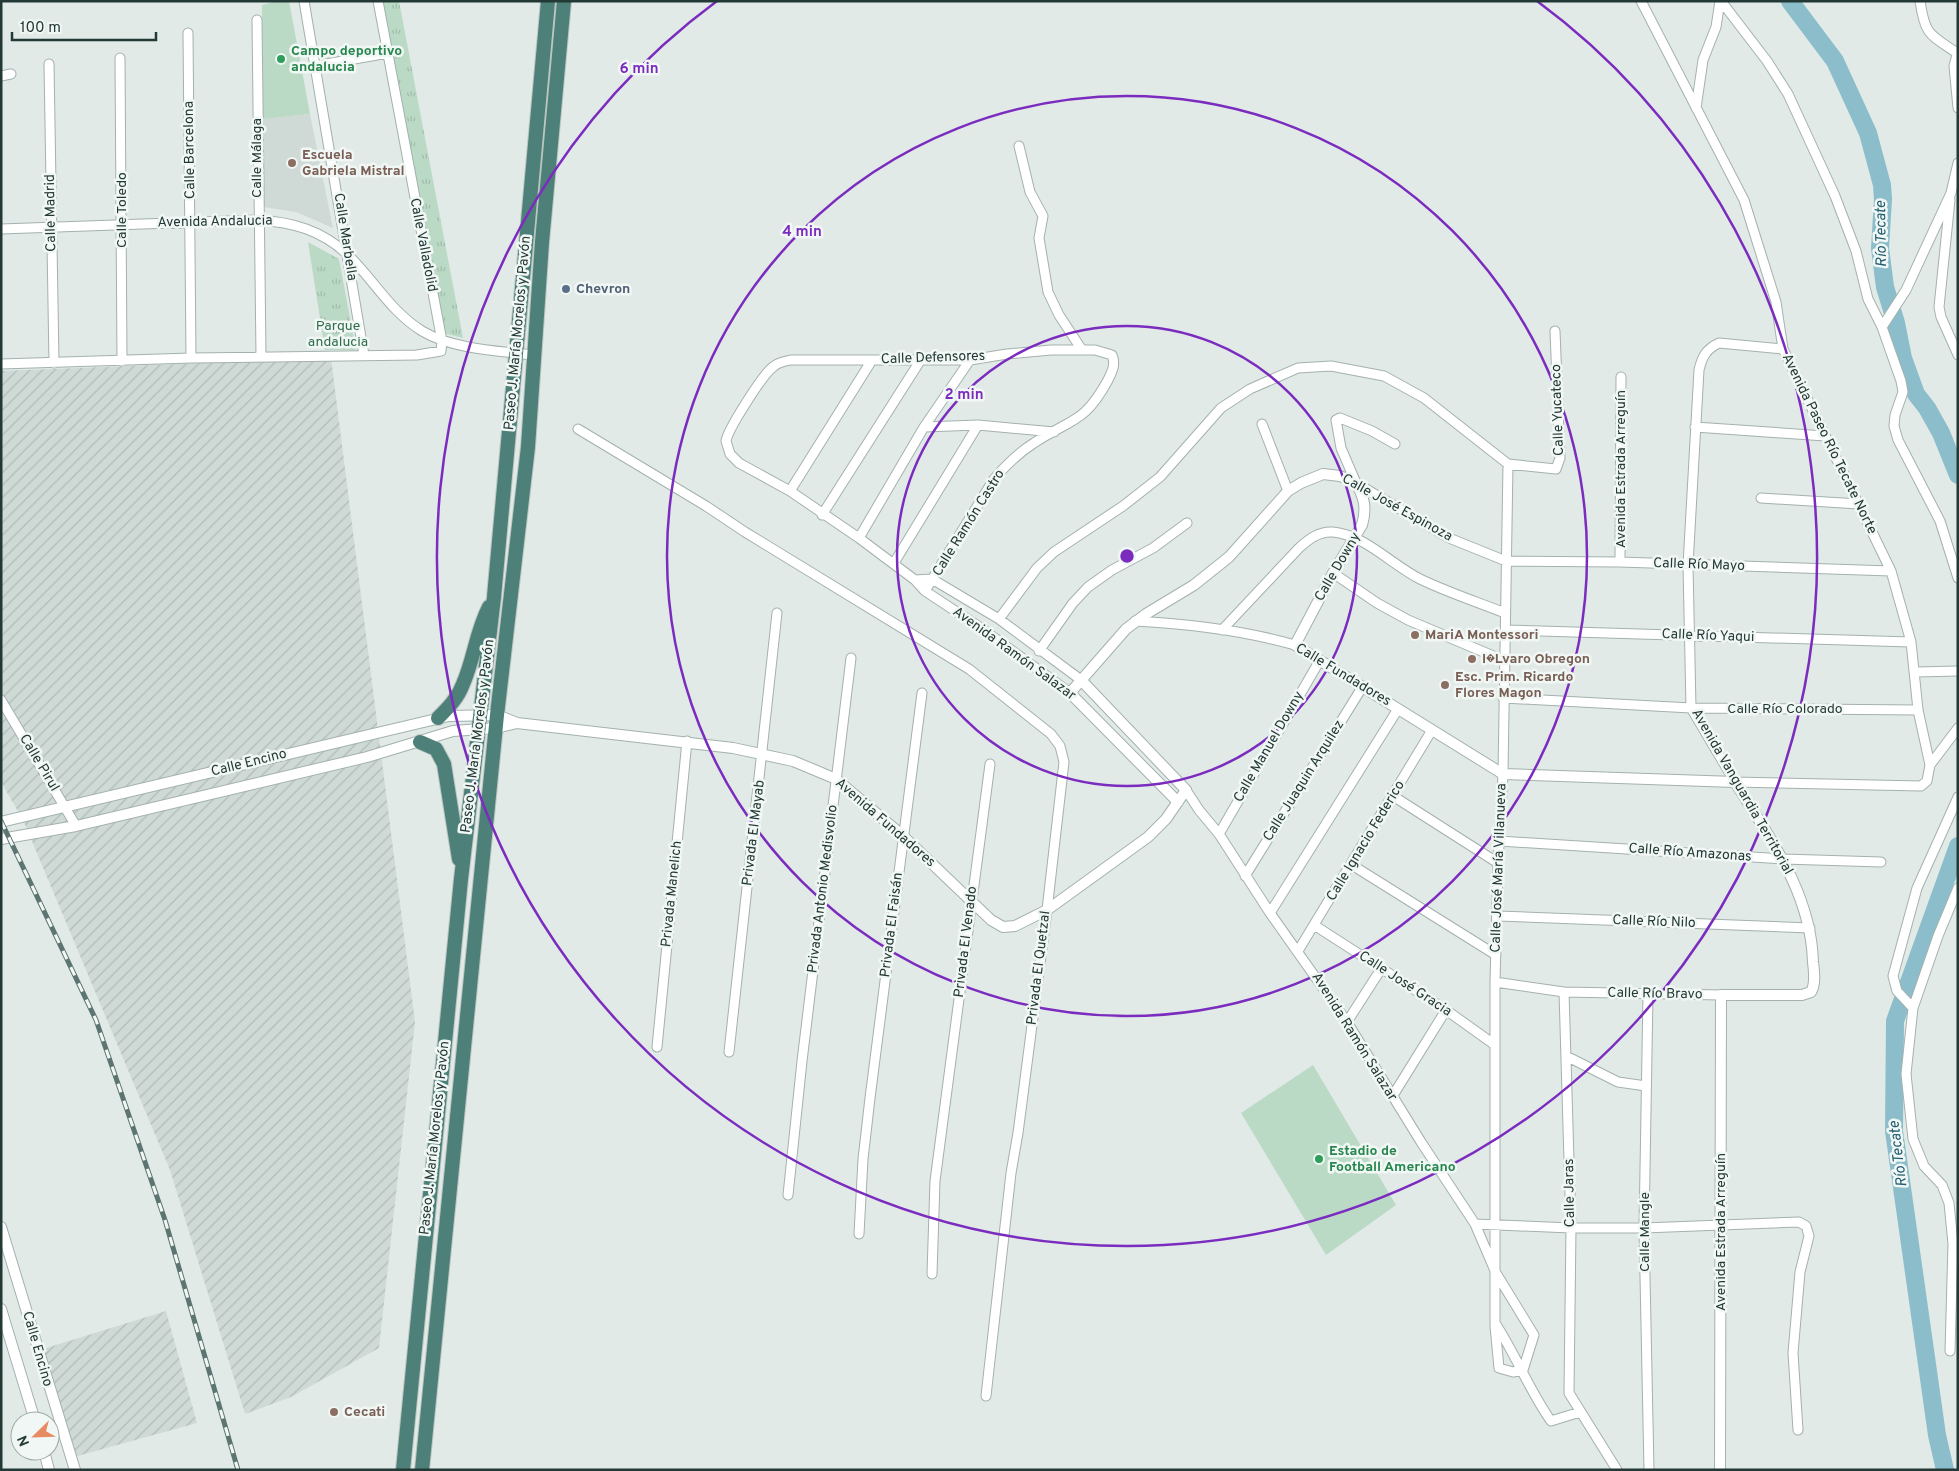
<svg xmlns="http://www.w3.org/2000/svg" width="1959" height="1471" font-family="Overpass,sans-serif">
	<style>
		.built { fill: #cfdad6 }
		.industrial { fill: url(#industrial-furrows) }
		.park { fill: url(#park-tufts) }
		.garden { fill: #bbdac6 }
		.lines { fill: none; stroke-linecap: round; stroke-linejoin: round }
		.river { stroke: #8cbdcb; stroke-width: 18 }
		.minor-casing { stroke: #a4b1ae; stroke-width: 11 }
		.tertiary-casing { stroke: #a4b1ae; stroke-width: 12 }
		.trunk-casing { stroke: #bdc4c2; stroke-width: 16 }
		.minor { stroke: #fff; stroke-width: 9 }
		.tertiary { stroke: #fff; stroke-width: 10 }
		.trunk { stroke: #4c8078; stroke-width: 14 }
		.rail-casing { stroke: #5d7570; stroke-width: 5 }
		.rail { stroke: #f1f7f4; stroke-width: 3; stroke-dasharray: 9; stroke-linecap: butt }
		.ring { fill: none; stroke: #7b2cbf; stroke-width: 2.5 }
		.leisure-dot { fill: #2e9e5b; stroke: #f1f7f4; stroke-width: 2 }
		.education-dot { fill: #8d6e63; stroke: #f1f7f4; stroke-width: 2 }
		.service-dot { fill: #5c6f8a; stroke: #f1f7f4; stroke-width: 2 }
		.labels { text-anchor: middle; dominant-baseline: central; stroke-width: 5; stroke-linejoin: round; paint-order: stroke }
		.leisure-label { font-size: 14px; font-weight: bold; fill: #27864d; stroke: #f1f7f4; text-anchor: start }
		.street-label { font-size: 14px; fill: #233935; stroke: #f1f7f4 }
		.education-label { font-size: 14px; font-weight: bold; fill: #785e54; stroke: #f1f7f4; text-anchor: start }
		.service-label { font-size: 14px; font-weight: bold; fill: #4e5e75; stroke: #f1f7f4; text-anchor: start }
		.park-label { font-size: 14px; fill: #306d4c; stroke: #f1f7f4 }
		.water-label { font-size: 15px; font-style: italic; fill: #215d70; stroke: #f1f7f4 }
		.centre { fill: #7b2cbf; stroke: #f1f7f4; stroke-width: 2.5 }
		.ring-label { font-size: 15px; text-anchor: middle; font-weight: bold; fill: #7b2cbf; stroke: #f1f7f4; stroke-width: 5; stroke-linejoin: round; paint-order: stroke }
	</style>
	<defs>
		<pattern id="industrial-furrows" width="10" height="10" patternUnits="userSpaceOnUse" patternTransform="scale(1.25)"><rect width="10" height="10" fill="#cfdad6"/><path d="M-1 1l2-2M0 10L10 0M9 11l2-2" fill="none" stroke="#b1bcb8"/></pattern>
		<pattern id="park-tufts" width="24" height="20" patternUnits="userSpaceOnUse" patternTransform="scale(1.25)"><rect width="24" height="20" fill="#bbdac6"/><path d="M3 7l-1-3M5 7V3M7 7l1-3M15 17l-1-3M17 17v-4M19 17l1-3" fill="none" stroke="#a0bcab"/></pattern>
	</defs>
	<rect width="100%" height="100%" fill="#e1eae7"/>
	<path class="built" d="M 310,114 L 333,228 L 296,212 L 263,207 L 263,119 Z"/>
	<path class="industrial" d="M 331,358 L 415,1022 L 379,1348 L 291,1397 L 245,1414 L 170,1170 L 23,820 L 1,782 L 1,371 Z
		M 166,1311 L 197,1423 L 74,1457 L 43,1349 Z"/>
	<path class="park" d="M 382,1 L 399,1 L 463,338 L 443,333 Z
		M 308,242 L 339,259 L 356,350 L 325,350 Z"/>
	<path class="garden" d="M 277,1 L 289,1 L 310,114 L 263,119 L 262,5 Z
		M 1313,1065 L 1396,1205 L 1326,1255 L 1241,1113 Z"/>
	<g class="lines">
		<path class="river" d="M 1790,1 L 1835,61 L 1868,133 L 1882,185 L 1883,199 L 1880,248 L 1885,287 L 1896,323 L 1903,358 L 1916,394 L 1927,408 L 1941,433 L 1958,475
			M 1945,1470 L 1937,1435 L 1894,1131 L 1895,1021 L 1958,846"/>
		<defs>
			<path id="minor" d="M 304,1 L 364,355
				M 1641,1 L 1744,200 L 1776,302 L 1783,349 L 1891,571 L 1911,642 L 1918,710 L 1930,765 L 1927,781 L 1921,786 L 1735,782 L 1691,708 L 1688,565 L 1699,370 C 1702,357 1706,349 1719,343 L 1783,349
				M 1721,1 L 1767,61 L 1788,94 L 1835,196 L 1856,251 L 1868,299 L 1882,327 L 1901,381 L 1903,392 L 1895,415 L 1894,426 L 1898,440 L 1940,521 L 1958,578
				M 1920,1 C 1925,35 1929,34 1957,53
				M 257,20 L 261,356
				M 188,33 L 191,358
				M 1958,51 L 1954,66 L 1958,108
				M 120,58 L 122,361
				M 49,64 L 54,363
				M 315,66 L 388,53
				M 1,76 L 11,74
				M 1696,108 L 1703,60 L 1716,27 L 1720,1
				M 1019,146 L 1030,192 L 1043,216 L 1039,238 L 1048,292 L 1059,315 L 1082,350
				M 1950,200 L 1939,307 L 1941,317 L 1958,355
				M 1,229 L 258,220 C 292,222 322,230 348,255 C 374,280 390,311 422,331 C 452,349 499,351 533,355
				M 1882,327 L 1906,290 L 1951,193 L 1958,163
				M 1,364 L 191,358 L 417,355 L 441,351 L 442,341 L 378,1
				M 1262,424 L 1288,491
				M 924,427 L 978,425 L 1054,432
				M 1695,427 L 1825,436
				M 578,429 L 706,506 L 745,532 L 969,669 L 1051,734 L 1060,746 L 1064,762 L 1047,910 L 1018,1133 L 1011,1173 L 986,1396
				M 1395,444 L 1372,431 L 1340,418 L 1336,420 L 1341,448 L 1356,483 L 1449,538 L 1506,561 L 1620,562 L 1891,571
				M 1508,464 L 1503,774 L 1498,863 L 1495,982 L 1495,1323 C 1516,1355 1529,1390 1551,1421 L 1580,1412
				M 790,491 L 872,360
				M 1761,498 L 1859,504
				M 822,515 L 920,361
				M 859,538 L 924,427 L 970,360
				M 1620,562 L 1621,377
				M 894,563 L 978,425
				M 1333,573 L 1377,603 L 1408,620 L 1505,661
				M 915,580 L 932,579 L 999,619 L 1081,680
				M 925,591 L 994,479 C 1006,465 1018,453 1034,443 C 1072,418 1084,424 1108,380 C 1112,372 1116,364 1112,355 L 1095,350 L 1051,350 L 1007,354 L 970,360 L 791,360 C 785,361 778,362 773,367 C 763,374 728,429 726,441 L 730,454 L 739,463 L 790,491 L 859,538 L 915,580 L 925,591 L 981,628 L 1070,693
				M 999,619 L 1037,568 L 1054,552 L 1123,506 L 1160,477 L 1221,408 L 1250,389 L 1298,368 L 1331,366 L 1384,376 L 1424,398 L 1508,464 L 1556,469 L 1560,458 L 1555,331
				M 1135,621 C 1189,624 1243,630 1295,645
				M 1222,630 L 1299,548 C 1309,539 1319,531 1333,532 C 1365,535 1392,565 1420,579 C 1447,592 1477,602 1505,613
				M 1505,630 L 1911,642
				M 1039,651 L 1073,603 L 1088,587 L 1112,570 L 1153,548 L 1187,523
				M 1916,672 L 1958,671
				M 1503,698 L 1691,708 L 1918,710
				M 1,700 L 76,826
				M 1930,765 L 1958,728
				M 1186,790 L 1199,810 L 1219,834 L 1270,913 L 1347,1022 L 1421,1142 L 1475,1224 L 1496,1273 L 1534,1335 L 1523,1370 L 1513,1372 L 1499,1368 L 1495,1326
				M 1393,796 L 1498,863
				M 1219,834 L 1320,660
				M 1499,841 L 1783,859 L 1881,862
				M 1352,865 L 1496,955
				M 1245,876 L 1363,686
				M 1270,913 L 1398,709
				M 1498,916 L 1810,928
				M 1314,925 L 1446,1010 L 1495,1045
				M 1298,951 L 1432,730
				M 1495,982 L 1564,992 L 1721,995
				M 1564,992 L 1571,1228 L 1569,1393 L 1617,1470
				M 1648,994 L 1644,1228 L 1649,1470
				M 1913,1008 L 1897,991 L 1893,976 L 1917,888 L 1958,797
				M 1347,1022 L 1381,969
				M 657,1047 L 687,741
				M 729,1052 L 777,613
				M 1566,1056 L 1618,1082 L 1646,1086
				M 1392,1097 L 1446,1010
				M 788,1195 L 802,1061 L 851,658
				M 1475,1224 L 1571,1228 L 1644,1228 L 1799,1222 L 1806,1226 L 1809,1236 L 1800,1272 L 1793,1353 L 1798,1430
				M 859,1234 L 863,1159 L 870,1098 L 922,693
				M 932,1274 L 935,1181 L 990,764
				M 1950,1351 L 1953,1244 L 1949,1203 L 1942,1185 L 1924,1166 L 1913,1139 L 1906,1074 L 1913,1008 L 1938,936 L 1958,888"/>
			<path id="tertiary" d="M 1178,802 L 1070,693 L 1126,629 L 1146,614 L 1194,585 L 1229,557 L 1288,491 L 1301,483 L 1323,474 L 1340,476 L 1356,483 C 1364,497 1367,508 1362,525 L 1333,573 L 1295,645 L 1503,774 L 1735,782 C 1770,838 1811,893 1813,962 C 1814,971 1816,984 1811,992 L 1802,995 L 1721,995 L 1720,1470
				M 1,822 L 449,716 L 497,715 L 517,723
				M 1,839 L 76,826 L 367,757 L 453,731 L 496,728 L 517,723 L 733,748 L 793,761 L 836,779 L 903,836 L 991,920 L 1003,927 L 1015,926 L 1047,910 L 1148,837 L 1166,819 L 1186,790 L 1081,680
				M 1,1227 L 75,1470
				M 1,1309 L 35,1421
				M 44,1451 L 49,1470"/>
			<path id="trunk" d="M 438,718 C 448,708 458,698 463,684 C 474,659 476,632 489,607
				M 420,742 L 436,749 L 444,764 L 459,859
				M 403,1470 L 461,879 L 494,597 L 548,1
				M 422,1470 L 497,715 L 528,447 L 542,242 L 564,1"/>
		</defs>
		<use href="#minor" class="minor-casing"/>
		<use href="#tertiary" class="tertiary-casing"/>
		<use href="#trunk" class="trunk-casing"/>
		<use href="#minor" class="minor"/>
		<use href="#tertiary" class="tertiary"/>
		<use href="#trunk" class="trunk"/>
		<defs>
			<path id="rail" d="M 1,821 L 96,1020 L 165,1220 L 238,1470"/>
		</defs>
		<use href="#rail" class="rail-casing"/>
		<use href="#rail" class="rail"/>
	</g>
	<g class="ring">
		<circle cx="1127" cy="556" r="230"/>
		<circle cx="1127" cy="556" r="460"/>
		<path d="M1537 1A690 690 0 1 1 717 1"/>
	</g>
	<g class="leisure-dot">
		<circle cx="281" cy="59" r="5"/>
		<circle cx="1319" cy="1159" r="5"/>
	</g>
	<g class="education-dot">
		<circle cx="292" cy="163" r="5"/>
		<circle cx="1415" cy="635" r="5"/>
		<circle cx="1472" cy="659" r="5"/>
		<circle cx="1445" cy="685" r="5"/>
		<circle cx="334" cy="1412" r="5"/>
	</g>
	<circle class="service-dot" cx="566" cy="289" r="5"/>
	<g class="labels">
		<g class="leisure-label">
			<text x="291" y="51">Campo deportivo<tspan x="291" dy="16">andalucia</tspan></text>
			<text x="1329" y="1151">Estadio de<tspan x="1329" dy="16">Football Americano</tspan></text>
		</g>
		<g class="street-label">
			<text transform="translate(190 150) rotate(-91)">Calle Barcelona</text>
			<text transform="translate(257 158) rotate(-90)">Calle Málaga</text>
			<text transform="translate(122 210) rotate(-90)">Calle Toledo</text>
			<text transform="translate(51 213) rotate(-91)">Calle Madrid</text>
			<text transform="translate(215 222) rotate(-1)">Avenida Andalucia</text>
			<text transform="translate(345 237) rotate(81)">Calle Marbella</text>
			<text transform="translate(423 245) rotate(79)">Calle Valladolid</text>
			<text transform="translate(518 333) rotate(-85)">Paseo J. María Morelos y Pavón</text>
			<text transform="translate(933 358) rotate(-2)">Calle Defensores</text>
			<text transform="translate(1558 410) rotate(-92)">Calle Yucateco</text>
			<text transform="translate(1829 444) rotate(64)">Avenida Paseo Río Tecate Norte</text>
			<text transform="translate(1621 469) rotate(-90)">Avenida Estrada Arreguín</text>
			<text transform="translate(1397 508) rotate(29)">Calle José Espinoza</text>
			<text transform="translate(969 523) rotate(-58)">Calle Ramón Castro</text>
			<text transform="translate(1699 565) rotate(2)">Calle Río Mayo</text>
			<text transform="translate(1338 567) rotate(-60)">Calle Downy</text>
			<text transform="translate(1708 636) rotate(2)">Calle Río Yaqui</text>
			<text transform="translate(1014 654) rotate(36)">Avenida Ramón Salazar</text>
			<text transform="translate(1343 675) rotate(31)">Calle Fundadores</text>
			<text x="1785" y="709">Calle Río Colorado</text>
			<text transform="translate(478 736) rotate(-83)">Paseo J. María Morelos y Pavón</text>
			<text transform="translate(1269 747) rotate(-60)">Calle Manuel Downy</text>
			<text transform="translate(39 763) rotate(59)">Calle Pirul</text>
			<text transform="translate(249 763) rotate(-14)">Calle Encino</text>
			<text transform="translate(1304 781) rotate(-58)">Calle Juaquin Arquilez</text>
			<text transform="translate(1742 792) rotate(60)">Avenida Vanguardia Territorial</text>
			<text transform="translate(885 823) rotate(41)">Avenida Fundadores</text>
			<text transform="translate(754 833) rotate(-83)">Privada El Mayab</text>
			<text transform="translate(1366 841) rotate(-59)">Calle Ignacio Federico</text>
			<text transform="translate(1690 853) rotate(4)">Calle Río Amazonas</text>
			<text transform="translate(1499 868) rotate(-88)">Calle José María Villanueva</text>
			<text transform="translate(823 889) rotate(-83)">Privada Antonio Medisvolio</text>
			<text transform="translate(672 894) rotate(-84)">Privada Manelich</text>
			<text transform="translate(1654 922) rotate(2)">Calle Río Nilo</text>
			<text transform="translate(892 925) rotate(-83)">Privada El Faisán</text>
			<text transform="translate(966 942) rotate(-83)">Privada El Venado</text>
			<text transform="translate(1039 968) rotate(-83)">Privada El Quetzal</text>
			<text transform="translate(1405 984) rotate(33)">Calle José Gracia</text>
			<text transform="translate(1655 994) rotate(1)">Calle Río Bravo</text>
			<text transform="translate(1354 1037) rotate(58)">Avenida Ramón Salazar</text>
			<text transform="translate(435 1138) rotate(-84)">Paseo J. María Morelos y Pavón</text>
			<text transform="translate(1570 1193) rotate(-91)">Calle Jaras</text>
			<text transform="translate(1645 1232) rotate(-90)">Calle Mangle</text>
			<text transform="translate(1721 1232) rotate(-90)">Avenida Estrada Arreguín</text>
			<text transform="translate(37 1349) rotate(74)">Calle Encino</text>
		</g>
		<g class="education-label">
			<text x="302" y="155">Escuela<tspan x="302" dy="16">Gabriela Mistral</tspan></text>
			<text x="1425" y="635">MariA Montessori</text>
			<text x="1482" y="659">I�Lvaro Obregon</text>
			<text x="1455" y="677">Esc. Prim. Ricardo<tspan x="1455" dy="16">Flores Magon</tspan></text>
			<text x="344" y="1412">Cecati</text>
		</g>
		<g class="service-label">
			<text x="576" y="289">Chevron</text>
		</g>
		<g class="park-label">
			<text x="338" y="326">Parque<tspan x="338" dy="16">andalucia</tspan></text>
		</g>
		<g class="water-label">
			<text transform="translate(1882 234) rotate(-91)">Río Tecate</text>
			<text transform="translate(1899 1154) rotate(-97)">Río Tecate</text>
		</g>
	</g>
	<circle cx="1127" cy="556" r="8" class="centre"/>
	<g class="ring-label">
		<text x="639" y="73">6 min</text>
		<text x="802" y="236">4 min</text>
		<text x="964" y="399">2 min</text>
	</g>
	<rect width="1959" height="1471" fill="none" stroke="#233935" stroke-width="5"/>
	<g transform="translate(35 1436) rotate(247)"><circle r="24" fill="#f1f7f4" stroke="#9faba8"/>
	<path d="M0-4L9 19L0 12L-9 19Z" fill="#e78c62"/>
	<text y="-8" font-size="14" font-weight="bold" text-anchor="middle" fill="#233935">N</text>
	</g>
	<path d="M12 32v8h144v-8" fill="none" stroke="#233935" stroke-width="2.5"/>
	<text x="20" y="32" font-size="15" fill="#233935" stroke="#f1f7f4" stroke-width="4" paint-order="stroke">100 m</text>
</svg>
